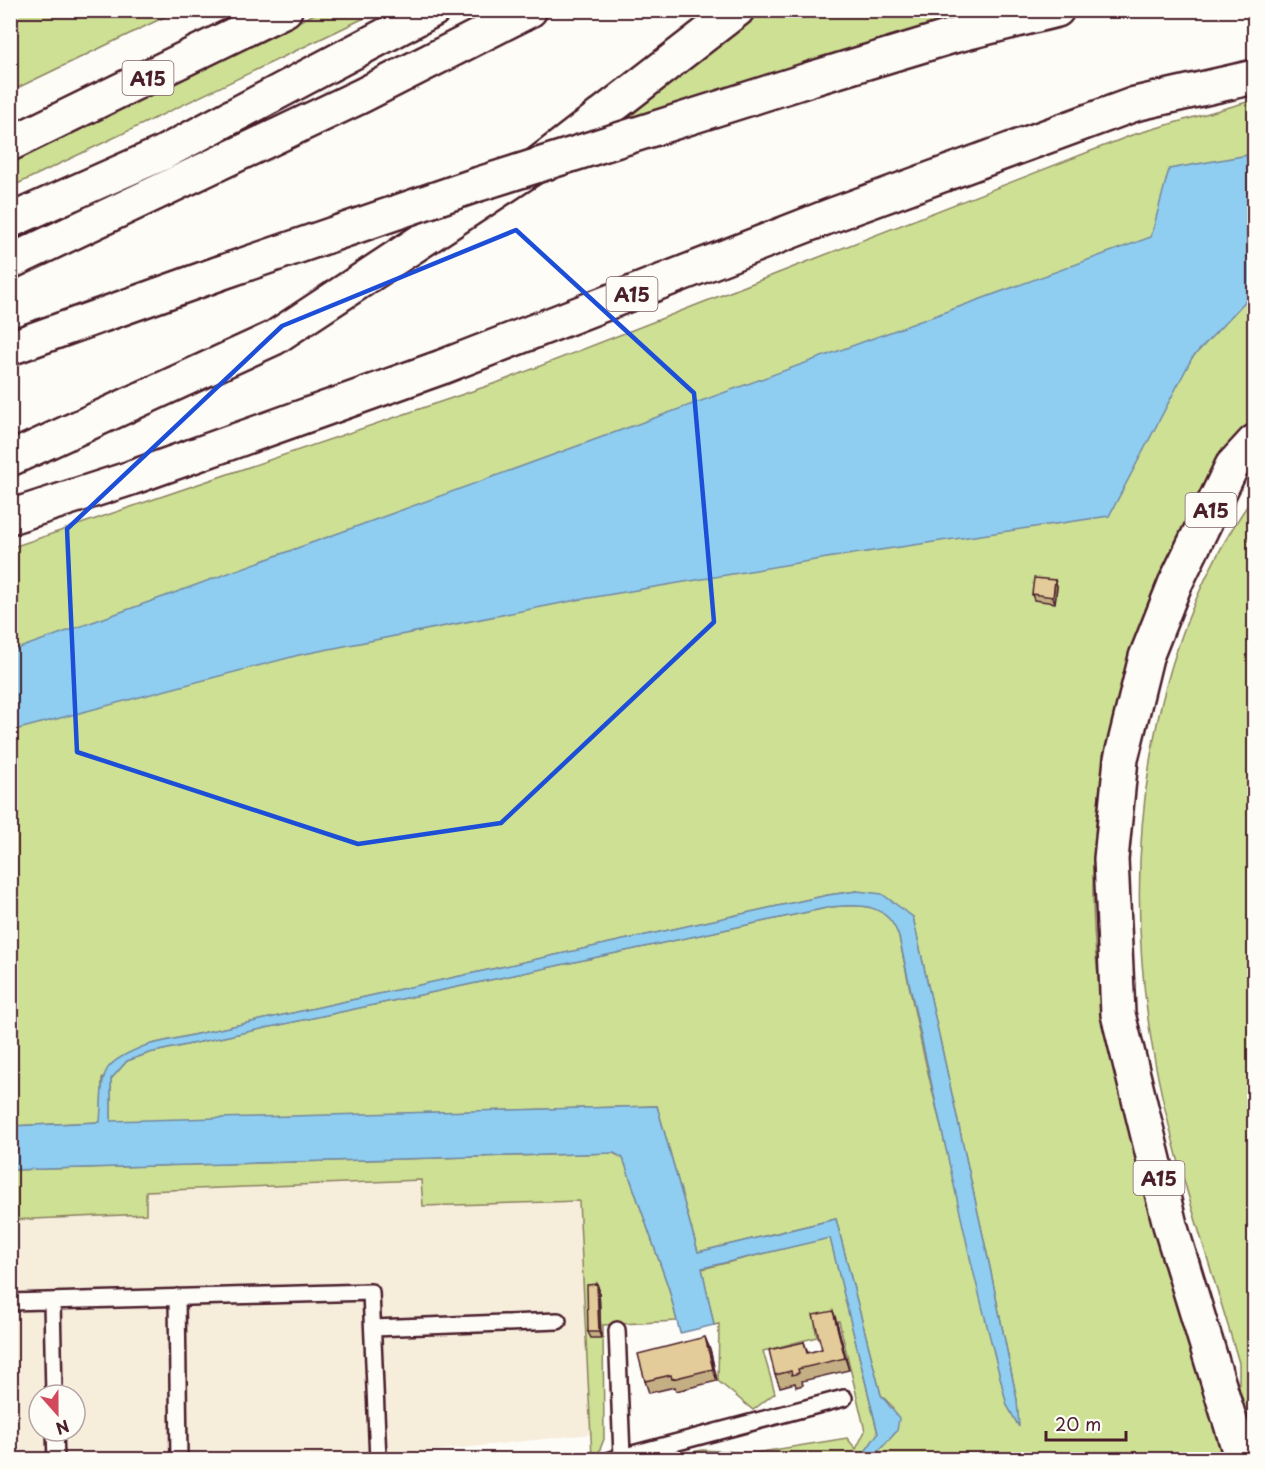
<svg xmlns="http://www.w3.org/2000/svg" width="1265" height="1470" font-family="'Playpen Sans',sans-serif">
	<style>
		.built { fill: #f6eddb; fill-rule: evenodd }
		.green { fill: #cde094; stroke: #8c8060; stroke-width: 1.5 }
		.water { fill: #8fcef0; stroke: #7388a1; stroke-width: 1.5 }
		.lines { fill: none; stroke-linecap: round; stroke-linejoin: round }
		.service-casing { stroke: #4a1f2b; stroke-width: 20 }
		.motorway-casing { stroke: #4a1f2b; stroke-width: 38 }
		.service { stroke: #fdfcf7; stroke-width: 15 }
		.motorway { stroke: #fdfcf7; stroke-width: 33 }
		.motorway-bridge-casing { stroke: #4a1f2b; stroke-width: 38; stroke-linecap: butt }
		.motorway-bridge { stroke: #fdfcf7; stroke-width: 33 }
		.wall { fill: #c4af84; stroke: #4a1f2b; stroke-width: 1.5 }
		.shaded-wall { fill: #a08e6c; stroke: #4a1f2b; stroke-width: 1.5 }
		.building { fill: #e4cb9a; stroke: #4a1f2b; stroke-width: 1.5 }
		.marked { fill: none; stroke: #1d4ed8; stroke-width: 4.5; stroke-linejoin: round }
		.labels { text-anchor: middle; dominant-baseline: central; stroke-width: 5; stroke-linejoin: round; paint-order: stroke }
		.shield { fill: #fdfcf7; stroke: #806168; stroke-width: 1.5 }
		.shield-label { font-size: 20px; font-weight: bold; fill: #4a1f2b }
	</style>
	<rect width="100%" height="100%" fill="#fdfcf7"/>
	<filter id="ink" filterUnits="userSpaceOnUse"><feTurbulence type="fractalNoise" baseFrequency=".0167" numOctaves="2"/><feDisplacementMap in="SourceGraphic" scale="12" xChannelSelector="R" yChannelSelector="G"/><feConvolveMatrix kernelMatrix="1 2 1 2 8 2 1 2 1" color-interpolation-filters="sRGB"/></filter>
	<g filter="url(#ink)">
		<path class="built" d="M 422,1180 L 423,1206 L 579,1201 L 591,1434 L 413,1453 L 413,1460 L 11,1459 L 10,1220 L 146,1214 L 146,1191 ZM 39,1395 L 75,1395 L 75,1431 L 39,1431 Z"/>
		<path class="green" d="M 11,10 L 177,10 L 177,11 L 11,91 Z
			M 321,11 L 379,11 L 11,187 L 11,158 Z
			M 759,11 L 1036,11 L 591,148 Z
			M 1254,100 L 1254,416 C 1134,569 1075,782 1098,975 C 1105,1039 1126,1101 1143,1162 C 1171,1261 1198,1360 1225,1459 L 871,1459 L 897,1431 L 892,1406 L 881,1395 L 836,1219 L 698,1252 L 657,1106 L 111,1122 L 111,1079 L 127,1061 L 149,1053 L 831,907 C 861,904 888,903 899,937 L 922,1047 L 1007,1405 L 1018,1425 L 1017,1400 L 989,1263 L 913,917 L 857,891 L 828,895 L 147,1045 L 102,1079 L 101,1122 L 11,1126 L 10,548 L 499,382 L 1132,135 Z
			M 1254,496 L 1254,929 L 1252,929 L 1248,970 L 1254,987 L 1254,1443 L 1239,1396 L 1239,1363 C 1209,1258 1168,1146 1151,1039 C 1122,857 1145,649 1254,496 Z
			M 613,1153 L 623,1158 L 669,1289 L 677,1321 L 603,1325 L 604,1439 L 599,1452 L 592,1457 L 579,1201 L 423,1206 L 421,1180 L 146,1191 L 146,1214 L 11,1220 L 10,1170 Z
			M 830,1237 L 878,1434 L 862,1456 L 863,1459 L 660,1460 L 702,1450 L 755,1453 L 847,1438 L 856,1449 L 865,1431 L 839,1321 L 815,1327 L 817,1337 L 763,1351 L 775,1393 L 753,1410 L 718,1381 L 719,1324 L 714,1325 L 702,1269 Z"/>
		<path class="water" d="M 1254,154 L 1254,292 L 1192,358 L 1109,516 L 833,557 L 577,600 L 299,655 L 11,731 L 11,651 L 163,597 L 1151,237 L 1169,169 Z
			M 857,891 L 882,894 L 913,917 L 989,1263 L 1017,1400 L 1019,1427 L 1007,1405 L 971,1262 L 899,937 C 888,903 861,904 831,907 L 149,1053 L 127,1061 L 111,1079 L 111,1121 L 657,1106 L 698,1252 L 836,1219 L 881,1395 L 899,1418 L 897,1431 L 871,1459 L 863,1459 L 862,1456 L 878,1433 L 830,1238 L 702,1268 L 714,1325 L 680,1333 L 669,1289 L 623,1158 L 614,1153 L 11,1170 L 11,1126 L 100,1122 C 104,1073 95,1065 147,1045 L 828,895 Z"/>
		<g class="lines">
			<defs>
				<path id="service" d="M 177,1297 L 179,1460
					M 52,1301 L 54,1395
					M 10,1302 L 371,1292 L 378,1460
					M 373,1328 L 558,1321
					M 617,1330 L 622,1456
					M 55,1431 L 56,1460
					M 610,1460 L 844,1398"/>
				<path id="motorway" d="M 814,78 L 953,36 L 1057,10
					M 10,144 L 285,10
					M 10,221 L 163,153 L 433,10
					M 10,262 L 361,96 L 530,10
					M 10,348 L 220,273
					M 10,459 L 274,338 L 538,164 L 737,10
					M 10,517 L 131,478 L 442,367 L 830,216 L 1135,104 L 1254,77
					M 1242,1460 L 1170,1225 L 1118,1014 L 1111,859 L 1121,759 L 1146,657 L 1175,584 L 1232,466 L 1254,442"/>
			</defs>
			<use href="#service" class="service-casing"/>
			<use href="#motorway" class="motorway-casing"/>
			<use href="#service" class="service"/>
			<use href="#motorway" class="motorway"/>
			<defs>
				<path id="motorway-bridge" d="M 220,273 L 479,184 L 814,78"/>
			</defs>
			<use href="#motorway-bridge" class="motorway-bridge-casing"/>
			<use href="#motorway-bridge" class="motorway-bridge"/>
		</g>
		<path class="wall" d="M 1055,580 L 1057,586 L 1055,603 L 1034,600 L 1032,594 Z
			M 597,1284 L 599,1290 L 601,1338 L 591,1338 L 588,1332 Z
			M 833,1311 L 837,1323 L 849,1370 L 802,1381 L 803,1385 L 796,1387 L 795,1383 L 780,1387 L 775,1375 L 804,1342 L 808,1353 L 822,1349 Z
			M 710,1349 L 717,1381 L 676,1391 L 675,1387 L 649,1393 L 645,1381 Z"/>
		<path class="shaded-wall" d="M 1055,580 L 1057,586 L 1055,603 L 1053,597 Z
			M 597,1284 L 599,1290 L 601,1338 L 599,1332 Z
			M 833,1311 L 837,1323 L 849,1370 L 845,1358 Z
			M 705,1337 L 710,1349 L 717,1381 L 713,1369 Z"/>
		<path class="building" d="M 1034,578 L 1055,580 L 1053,597 L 1032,594 Z
			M 597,1284 L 599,1332 L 588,1332 L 587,1285 Z
			M 833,1311 L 845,1358 L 798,1369 L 799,1373 L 792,1375 L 791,1371 L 775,1375 L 769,1350 L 804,1342 L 807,1353 L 822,1349 L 813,1315 Z
			M 705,1337 L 713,1369 L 672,1379 L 671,1375 L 645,1381 L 638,1354 Z"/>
	</g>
	<path class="marked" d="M 516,230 L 694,393 L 714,622 L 501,823 L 358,844 L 77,752 L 67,529 L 282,326 Z"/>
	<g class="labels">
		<g class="shield">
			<rect x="122.5" y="61" width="51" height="34" rx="4.5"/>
			<rect x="606.5" y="277" width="51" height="34" rx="4.5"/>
			<rect x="1185.5" y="493" width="51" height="34" rx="4.5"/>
			<rect x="1133.5" y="1161" width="51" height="34" rx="4.5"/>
		</g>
		<g class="shield-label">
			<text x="148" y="78">A15</text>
			<text x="632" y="294">A15</text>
			<text x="1211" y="510">A15</text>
			<text x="1159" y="1178">A15</text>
		</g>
	</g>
	<rect width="1265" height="1470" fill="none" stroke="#fdfcf7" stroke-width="36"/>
	<rect x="18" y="18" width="1229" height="1434" fill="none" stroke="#4a1f2b" stroke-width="2" filter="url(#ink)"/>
	<g transform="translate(57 1413) rotate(159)"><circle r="28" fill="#fdfcf7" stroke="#b5a4a5" stroke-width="1.5"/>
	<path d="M0-4.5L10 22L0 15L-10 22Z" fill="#d1495b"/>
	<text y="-9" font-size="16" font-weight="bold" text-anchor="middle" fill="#4a1f2b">N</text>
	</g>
	<path d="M1046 1431v9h80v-9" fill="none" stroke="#4a1f2b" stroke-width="3"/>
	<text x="1055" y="1431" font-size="18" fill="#4a1f2b" stroke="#fdfcf7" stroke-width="4.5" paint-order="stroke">20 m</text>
</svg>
